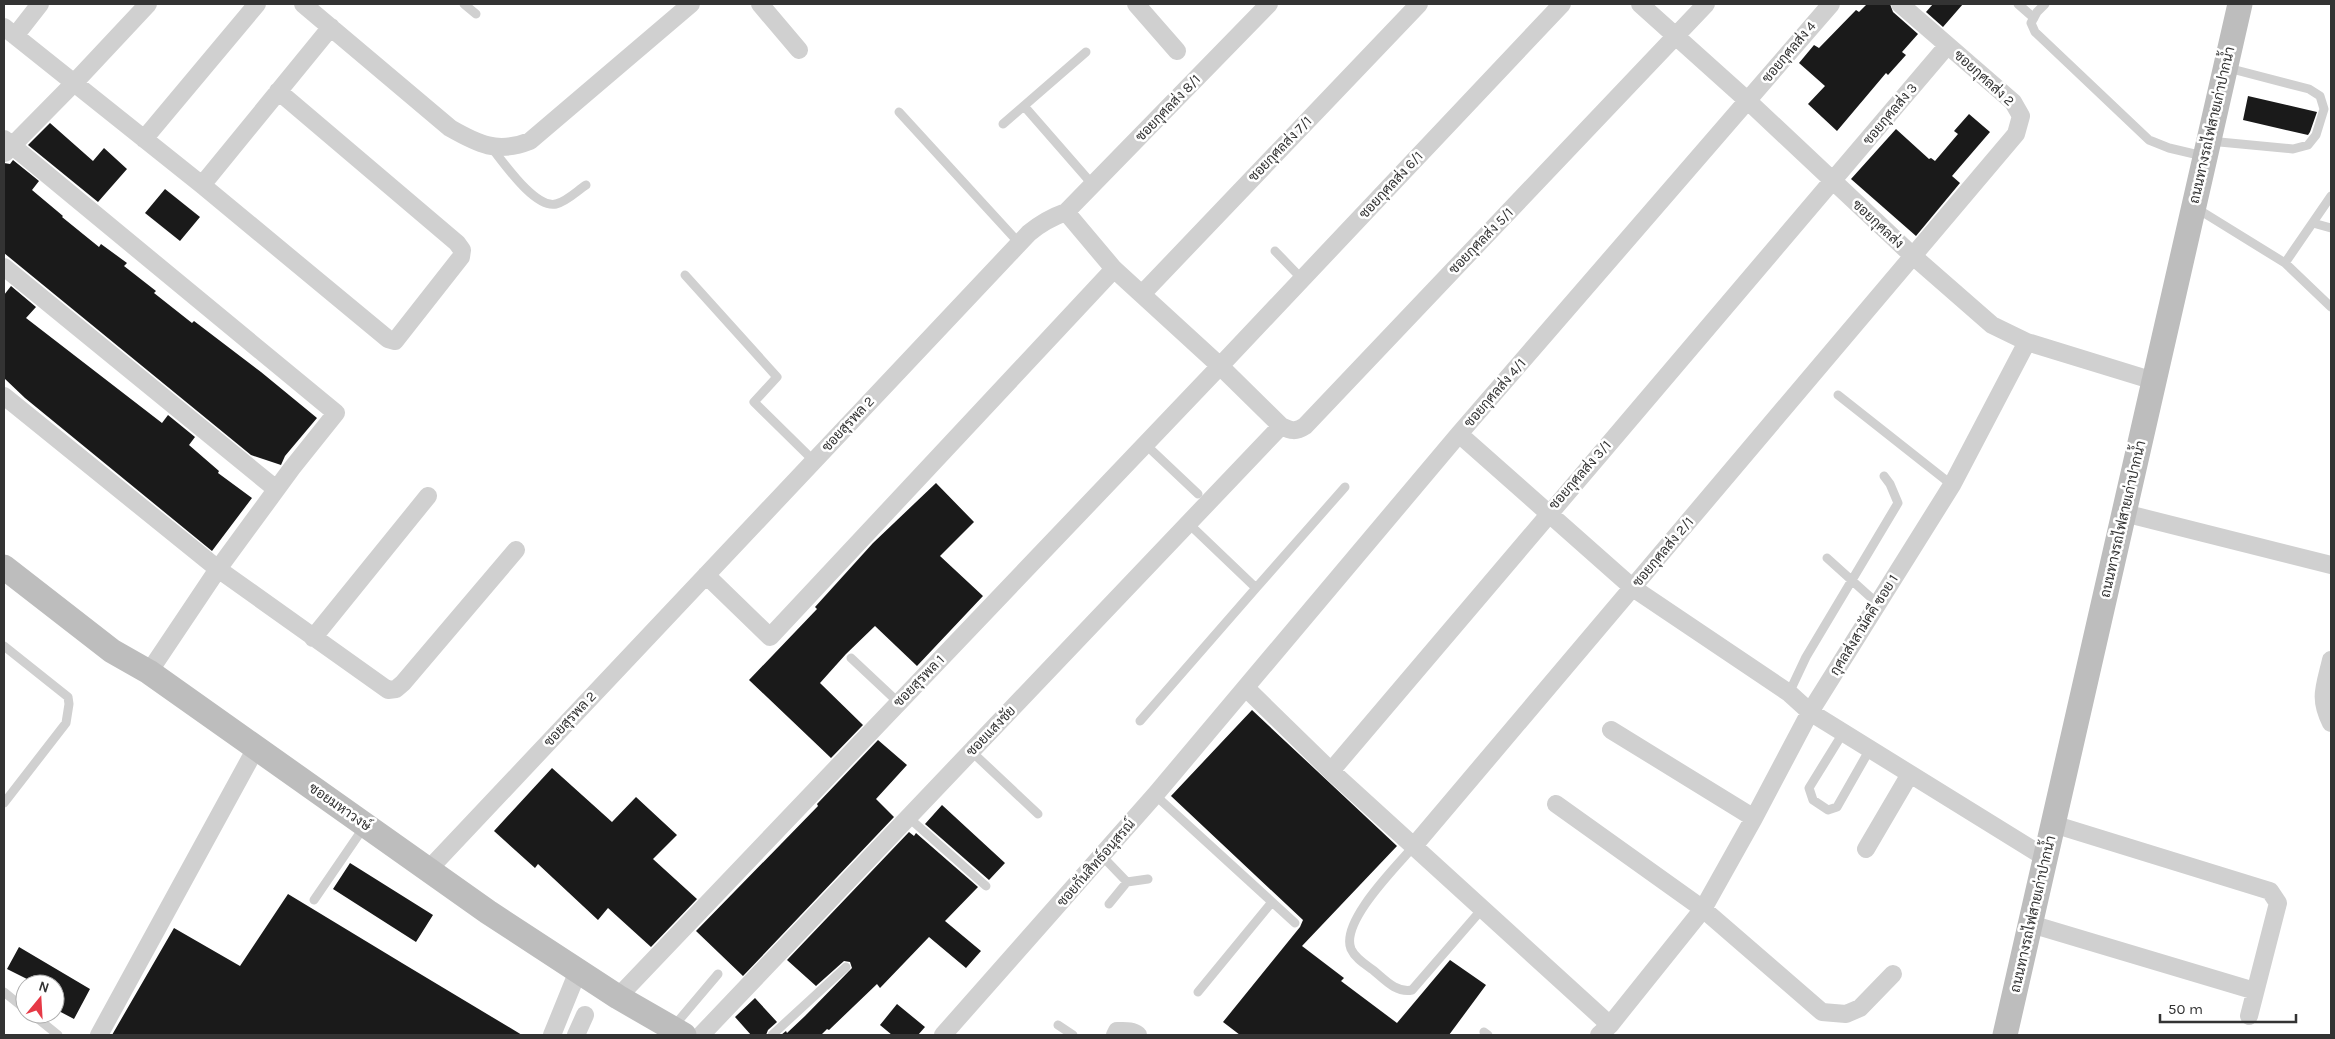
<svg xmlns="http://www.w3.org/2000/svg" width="2335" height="1039" font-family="Karla,Sarabun,sans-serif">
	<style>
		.building { fill: #1a1a1a }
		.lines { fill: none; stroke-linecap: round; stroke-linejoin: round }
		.lane { stroke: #d0d0d0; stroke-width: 9 }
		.street { stroke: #d0d0d0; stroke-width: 18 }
		.secondary { stroke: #bdbdbd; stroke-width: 25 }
		.labels { text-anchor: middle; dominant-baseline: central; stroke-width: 5; stroke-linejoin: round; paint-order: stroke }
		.street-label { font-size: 14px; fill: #333; stroke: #fff }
	</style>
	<rect width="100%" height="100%" fill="#fff"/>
	<path class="building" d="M 1867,4 L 1890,4 L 1893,12 L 1918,34 L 1902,52 L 1906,55 L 1888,75 L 1886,73 L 1837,131 L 1808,104 L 1825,86 L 1799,63 L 1814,45 L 1819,48 L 1856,10 L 1859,12 Z
		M 1933,4 L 1963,4 L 1943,27 L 1926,12 Z
		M 2248,96 L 2317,112 L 2310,132 L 2308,135 L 2243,120 Z
		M 1969,114 L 1990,132 L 1952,176 L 1960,183 L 1916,236 L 1851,179 L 1896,129 L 1929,159 L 1931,158 L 1935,161 L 1958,134 L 1954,131 Z
		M 50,123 L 93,161 L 104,148 L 127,169 L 98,202 L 28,145 Z
		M 13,160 L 39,181 L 32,190 L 63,216 L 62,217 L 99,247 L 101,244 L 127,263 L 124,266 L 156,291 L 154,293 L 192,323 L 194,321 L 261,372 L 317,418 L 285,456 L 281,465 L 251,455 L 4,253 L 4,163 L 10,164 Z
		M 165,189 L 200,217 L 180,241 L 145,213 Z
		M 11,286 L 36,307 L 26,318 L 162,423 L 168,415 L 195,437 L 189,445 L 219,471 L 218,473 L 252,498 L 212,551 L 25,398 L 4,378 L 4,295 Z
		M 936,483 L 974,522 L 940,556 L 983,596 L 917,666 L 875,626 L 846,654 L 820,683 L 863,725 L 831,758 L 749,680 L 817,609 L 815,607 L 873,543 Z
		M 1252,710 L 1397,846 L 1302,946 L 1344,978 L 1341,981 L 1397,1023 L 1450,960 L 1486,985 L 1449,1035 L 1240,1035 L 1223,1022 L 1300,927 L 1303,920 L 1171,796 Z
		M 878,740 L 907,765 L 876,799 L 894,817 L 743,976 L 696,931 L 818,806 L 817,804 Z
		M 552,768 L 612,822 L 636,797 L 677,835 L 653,859 L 697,899 L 651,947 L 608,908 L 598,920 L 538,864 L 535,868 L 494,831 Z
		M 942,805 L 1005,863 L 989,880 L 925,824 Z
		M 909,832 L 914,836 L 916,833 L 978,887 L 945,921 L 981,951 L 966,968 L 929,937 L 880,988 L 877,984 L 829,1030 L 827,1029 L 821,1035 L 781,1035 L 786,1031 L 787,1033 L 805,1016 L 852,968 L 850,962 L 844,961 L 816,986 L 787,960 Z
		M 350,863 L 433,915 L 416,942 L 333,889 Z
		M 288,894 L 402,963 L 522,1035 L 112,1035 L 174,928 L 240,966 Z
		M 19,947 L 90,989 L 74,1019 L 55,1009 L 55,984 L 37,984 L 7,969 Z
		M 755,998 L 777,1022 L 768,1030 L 766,1035 L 751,1035 L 735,1017 Z
		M 897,1004 L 925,1027 L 918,1035 L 892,1035 L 880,1025 Z"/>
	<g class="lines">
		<path class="lane" d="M 464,4 L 476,14
			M 2018,4 L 2034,18
			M 2045,4 L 2037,12 L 2031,23 L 2035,32 L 2149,140 L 2169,148 L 2203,156
			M 1024,106 L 1093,185
			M 899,112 L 1019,243
			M 1003,124 L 1086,52
			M 2209,141 L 2293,149 L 2308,145 L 2316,135 L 2324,109 L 2320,96 L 2309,89 L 2228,68
			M 491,147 C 504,163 535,209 556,204 C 566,202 577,191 586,185
			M 2196,208 L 2285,263 L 2331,307
			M 2313,223 L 2331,228
			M 1275,251 L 1302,279
			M 2285,263 L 2331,196
			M 685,275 L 777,377 L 754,402 L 814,461
			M 1838,395 L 1952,485
			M 1145,444 L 1198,494
			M 1827,558 L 1878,604
			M 1256,588 L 1345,487
			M 4,646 L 68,697 L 69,704 L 66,723 L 4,803
			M 851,658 L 899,703
			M 1789,693 L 1806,657 L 1898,503 L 1890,484 L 1884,476
			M 1140,721 L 1256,588 L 1189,524
			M 1843,733 L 1809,788 L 1813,800 L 1828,810 L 1837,807 L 1870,749
			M 972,752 L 1038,814
			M 1155,795 L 1295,923
			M 909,818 L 986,886
			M 1413,847 C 1396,867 1340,922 1351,949 C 1355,958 1365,964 1373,970 C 1385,980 1396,993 1412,990 L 1483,908
			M 1102,856 L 1127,882 L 1148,879
			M 314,900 L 364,827
			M 1109,904 L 1127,882
			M 4,992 L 25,1009
			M 1198,992 L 1272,902
			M 32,1014 L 58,1035
			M 1058,1025 L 1073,1035
			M 674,1026 L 718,974
			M 1484,1032 L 1488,1035
			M 772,1035 L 846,967"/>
		<path class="street" d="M 303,4 L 450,128 C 478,144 497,154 530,141 L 691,4
			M 760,4 L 799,50
			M 1136,4 L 1177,51
			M 1640,4 L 1748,101 L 1913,256 L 1992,325 L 2027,342 L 2154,381
			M 4,27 L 202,185 L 388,339 L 395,341 L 461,257 L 462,250 L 457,243 L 278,91
			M 15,36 L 40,4
			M 4,139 L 336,413 L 292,468 L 218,569 L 149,672
			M 144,139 L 257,4
			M 5,153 L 74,83 L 148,4
			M 202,185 L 331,27
			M 1066,212 L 1269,4
			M 4,267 L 276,489
			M 1142,294 L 1419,4
			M 4,396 L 218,569 L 388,690 L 396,689 L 403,683 L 516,550
			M 1459,434 L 1633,588 L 1789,693 L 1810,712 L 2046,858
			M 2124,513 L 2331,565
			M 706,575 L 770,637 L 1114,269
			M 313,638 L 428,496
			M 2331,660 C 2325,686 2318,698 2331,723
			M 1247,689 L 1331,771 L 1610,1025
			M 1611,730 L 1754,818
			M 1331,771 L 1947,46
			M 1556,804 L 1703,909 L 1822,1012 L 1846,1014 L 1860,1008 L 1893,974
			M 2053,824 L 2270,891 L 2278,903 L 2249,1016
			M 1413,847 L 2016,134 L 2021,116 L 2013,102 L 1900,4
			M 1866,849 L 1910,774
			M 429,869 L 1029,233 C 1041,223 1052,217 1066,212 L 1114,269 L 1220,366 L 1281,426 C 1291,431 1296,432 1305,426 L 1706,4
			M 2031,924 L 2255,991
			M 618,997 L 1220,366 L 1562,4
			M 99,1035 L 256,748
			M 552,1035 L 578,971
			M 576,1035 L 585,1015
			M 701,1035 L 1281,426
			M 943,1035 L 1155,795 L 1459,434 L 1831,4
			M 1115,1035 L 1117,1031 C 1125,1031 1132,1030 1138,1035
			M 1599,1035 L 1610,1025 L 1703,909 L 1754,818 L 1810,712 L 1952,485 L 2027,342"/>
		<path class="secondary" d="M 4,567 L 112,651 L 149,672 L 488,912 L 618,997 L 684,1035
			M 2005,1035 L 2240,4"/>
	</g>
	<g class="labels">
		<g class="street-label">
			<text transform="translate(1789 52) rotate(-50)">ซอยกุศลส่ง 4</text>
			<text transform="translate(1984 78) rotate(42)">ซอยกุศลส่ง 2</text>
			<text transform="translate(1168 108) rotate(-46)">ซอยกุศลส่ง 8/1</text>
			<text transform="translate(1890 114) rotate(-50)">ซอยกุศลส่ง 3</text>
			<text transform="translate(2212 125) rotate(-77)">ถนนทางรถไฟสายเก่าปากน้ำ</text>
			<text transform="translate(1280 149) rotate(-46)">ซอยกุศลส่ง 7/1</text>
			<text transform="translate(1391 185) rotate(-47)">ซอยกุศลส่ง 6/1</text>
			<text transform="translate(1878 224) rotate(43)">ซอยกุศลส่ง</text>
			<text transform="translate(1481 241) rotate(-46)">ซอยกุศลส่ง 5/1</text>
			<text transform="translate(1495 393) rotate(-49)">ซอยกุศลส่ง 4/1</text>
			<text transform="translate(848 424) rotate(-47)">ซอยสุรพล 2</text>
			<text transform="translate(1580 475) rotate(-49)">ซอยกุศลส่ง 3/1</text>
			<text transform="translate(2123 519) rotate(-77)">ถนนทางรถไฟสายเก่าปากน้ำ</text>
			<text transform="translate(1663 552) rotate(-50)">ซอยกุศลส่ง 2/1</text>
			<text transform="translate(1864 625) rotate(-58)">กุศลส่งสามัคคี ซอย 1</text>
			<text transform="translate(919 681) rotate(-46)">ซอยสุรพล 1</text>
			<text transform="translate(570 719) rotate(-47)">ซอยสุรพล 2</text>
			<text transform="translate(991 731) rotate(-46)">ซอยแสงชัย</text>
			<text transform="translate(340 807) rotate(35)">ซอยมหาวงษ์</text>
			<text transform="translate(1096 863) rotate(-49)">ซอยกันสิทธ์อนุสรณ์</text>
			<text transform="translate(2033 914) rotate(-77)">ถนนทางรถไฟสายเก่าปากน้ำ</text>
		</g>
	</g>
	<rect width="2335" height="1039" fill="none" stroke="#333333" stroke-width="10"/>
	<g transform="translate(40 999) rotate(18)"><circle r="24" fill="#ffffff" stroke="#adadad"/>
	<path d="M0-4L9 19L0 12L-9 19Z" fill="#e63946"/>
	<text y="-8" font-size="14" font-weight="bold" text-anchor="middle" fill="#333333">N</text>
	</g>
	<path d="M2160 1014v8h136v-8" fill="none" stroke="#333333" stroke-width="2.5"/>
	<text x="2168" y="1014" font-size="15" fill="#333333" stroke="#ffffff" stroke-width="4" paint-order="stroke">50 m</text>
</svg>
